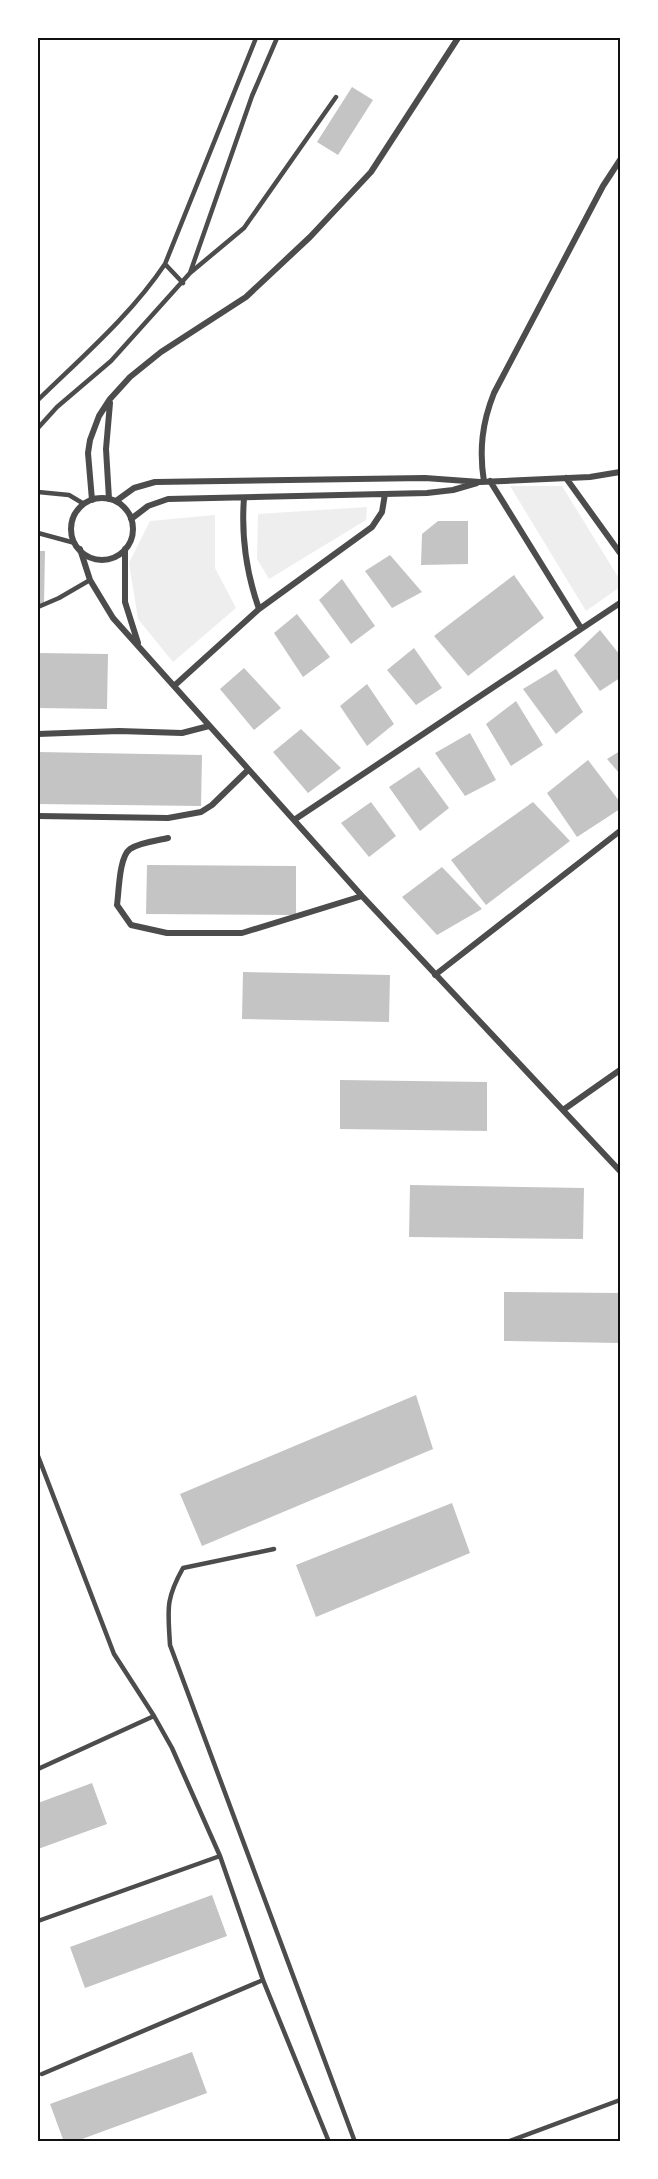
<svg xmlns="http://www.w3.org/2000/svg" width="658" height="2179" font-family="'Fira Sans',sans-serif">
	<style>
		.green { fill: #eee }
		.building { fill: #c4c4c4 }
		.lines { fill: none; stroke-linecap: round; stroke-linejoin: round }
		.service { stroke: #4c4c4c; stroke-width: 4.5 }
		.minor { stroke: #4c4c4c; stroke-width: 6 }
		.neatline { fill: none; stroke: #111; stroke-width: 2 }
	</style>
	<rect width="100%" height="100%" fill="#fff"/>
	<path class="green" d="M 510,486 L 562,486 L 620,580 L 620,587 L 586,611 Z
		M 367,507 L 366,520 L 269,579 L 257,559 L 258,514 Z
		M 215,515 L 215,568 L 236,608 L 173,662 L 138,619 L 129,563 L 150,521 Z"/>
	<path class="building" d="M 352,87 L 373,100 L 338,155 L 317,142 Z
		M 438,521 L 468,521 L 468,564 L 421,565 L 422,534 Z
		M 38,551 L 45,551 L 44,604 L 38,604 Z
		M 390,555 L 422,592 L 392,608 L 365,571 Z
		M 514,575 L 544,618 L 468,676 L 434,636 Z
		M 342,579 L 375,626 L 351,644 L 319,600 Z
		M 297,614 L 330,657 L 303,677 L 274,633 Z
		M 600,630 L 620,655 L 620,678 L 600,691 L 574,655 Z
		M 414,648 L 442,688 L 416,705 L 387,670 Z
		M 38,653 L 108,654 L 107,709 L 38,708 Z
		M 244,668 L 281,708 L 254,730 L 220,689 Z
		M 556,669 L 583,712 L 556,734 L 523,689 Z
		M 367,684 L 394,724 L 367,746 L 340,706 Z
		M 516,701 L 543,745 L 511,766 L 486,724 Z
		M 301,729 L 341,768 L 308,793 L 273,752 Z
		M 470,733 L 496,780 L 465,796 L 435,753 Z
		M 620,751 L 620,774 L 607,759 Z
		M 38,752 L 202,755 L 201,806 L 38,804 Z
		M 588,760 L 620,802 L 620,809 L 577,837 L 547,793 Z
		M 419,767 L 449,808 L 420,831 L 389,787 Z
		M 371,802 L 396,836 L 369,857 L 341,823 Z
		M 533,802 L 570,841 L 486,905 L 451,860 Z
		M 147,865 L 296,866 L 296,915 L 146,914 Z
		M 442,867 L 482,909 L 437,935 L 402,897 Z
		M 243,972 L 390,975 L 389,1022 L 242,1019 Z
		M 340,1080 L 487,1082 L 487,1131 L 340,1129 Z
		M 410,1185 L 584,1188 L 583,1239 L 409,1237 Z
		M 504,1292 L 620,1293 L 620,1343 L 504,1341 Z
		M 416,1395 L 433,1449 L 202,1546 L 180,1494 Z
		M 452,1503 L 470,1553 L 316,1617 L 296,1565 Z
		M 92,1783 L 107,1824 L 38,1849 L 38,1803 Z
		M 212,1895 L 227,1936 L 85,1988 L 70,1947 Z
		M 192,2052 L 207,2093 L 74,2142 L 64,2142 L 50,2104 Z"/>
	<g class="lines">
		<path class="service" d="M 165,264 L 183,283
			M 190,273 L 244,228 L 336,97
			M 38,400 C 82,357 131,315 165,264 L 256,38
			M 38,428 L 57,407 L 111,361 L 190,273 L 252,96 L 277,38
			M 38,492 L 69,495 L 84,504
			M 38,533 L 75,543
			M 38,607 L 59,598 L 90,580
			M 38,1456 L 114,1654 L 154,1716 L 172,1748 L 220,1856 L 263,1980 L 329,2142
			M 274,1549 L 183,1568 C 165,1600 168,1610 170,1645 L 355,2142
			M 38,1769 L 154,1716
			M 38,1921 L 220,1856
			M 42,2074 L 263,1980
			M 507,2142 L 620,2100"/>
		<path class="minor" d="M 566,478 L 620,553
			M 490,481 L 581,628
			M 484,482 C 479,450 482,423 494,393 L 603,186 L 620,160
			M 244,498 C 241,537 246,572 259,609
			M71 529a31 31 0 1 1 62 0a31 31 0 1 1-62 0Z
			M 109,499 L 106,449 L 110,403
			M 92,500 L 88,453 L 90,440 L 99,416 L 110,399 L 130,377 L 161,352 L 246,297 L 310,237 L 371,172 L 458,38
			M 116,501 L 134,488 L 155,482 L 425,478 L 480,482 L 590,477 L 620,472
			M 131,519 L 148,506 L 168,499 L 427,493 L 453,490 L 477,483
			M 80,549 L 90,580 L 113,618 L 362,896 L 620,1171
			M 125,549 L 125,602 L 138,643
			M 174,686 L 259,609 L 372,527 L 382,512 L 385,494
			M 38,734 L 119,731 L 182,733 L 209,726
			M 38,816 L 168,818 L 201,812 L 212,805 L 248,770
			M 294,820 L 620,603
			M 168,838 C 156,841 140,842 130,849 C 119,857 119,891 117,905 L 131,925 L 167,933 L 242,933 L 362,896
			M 435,975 L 620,831
			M 563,1110 L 620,1070"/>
	</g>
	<rect width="658" height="2179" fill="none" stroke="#ffffff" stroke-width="78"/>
	<rect x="39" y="39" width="580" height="2101" class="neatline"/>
</svg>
